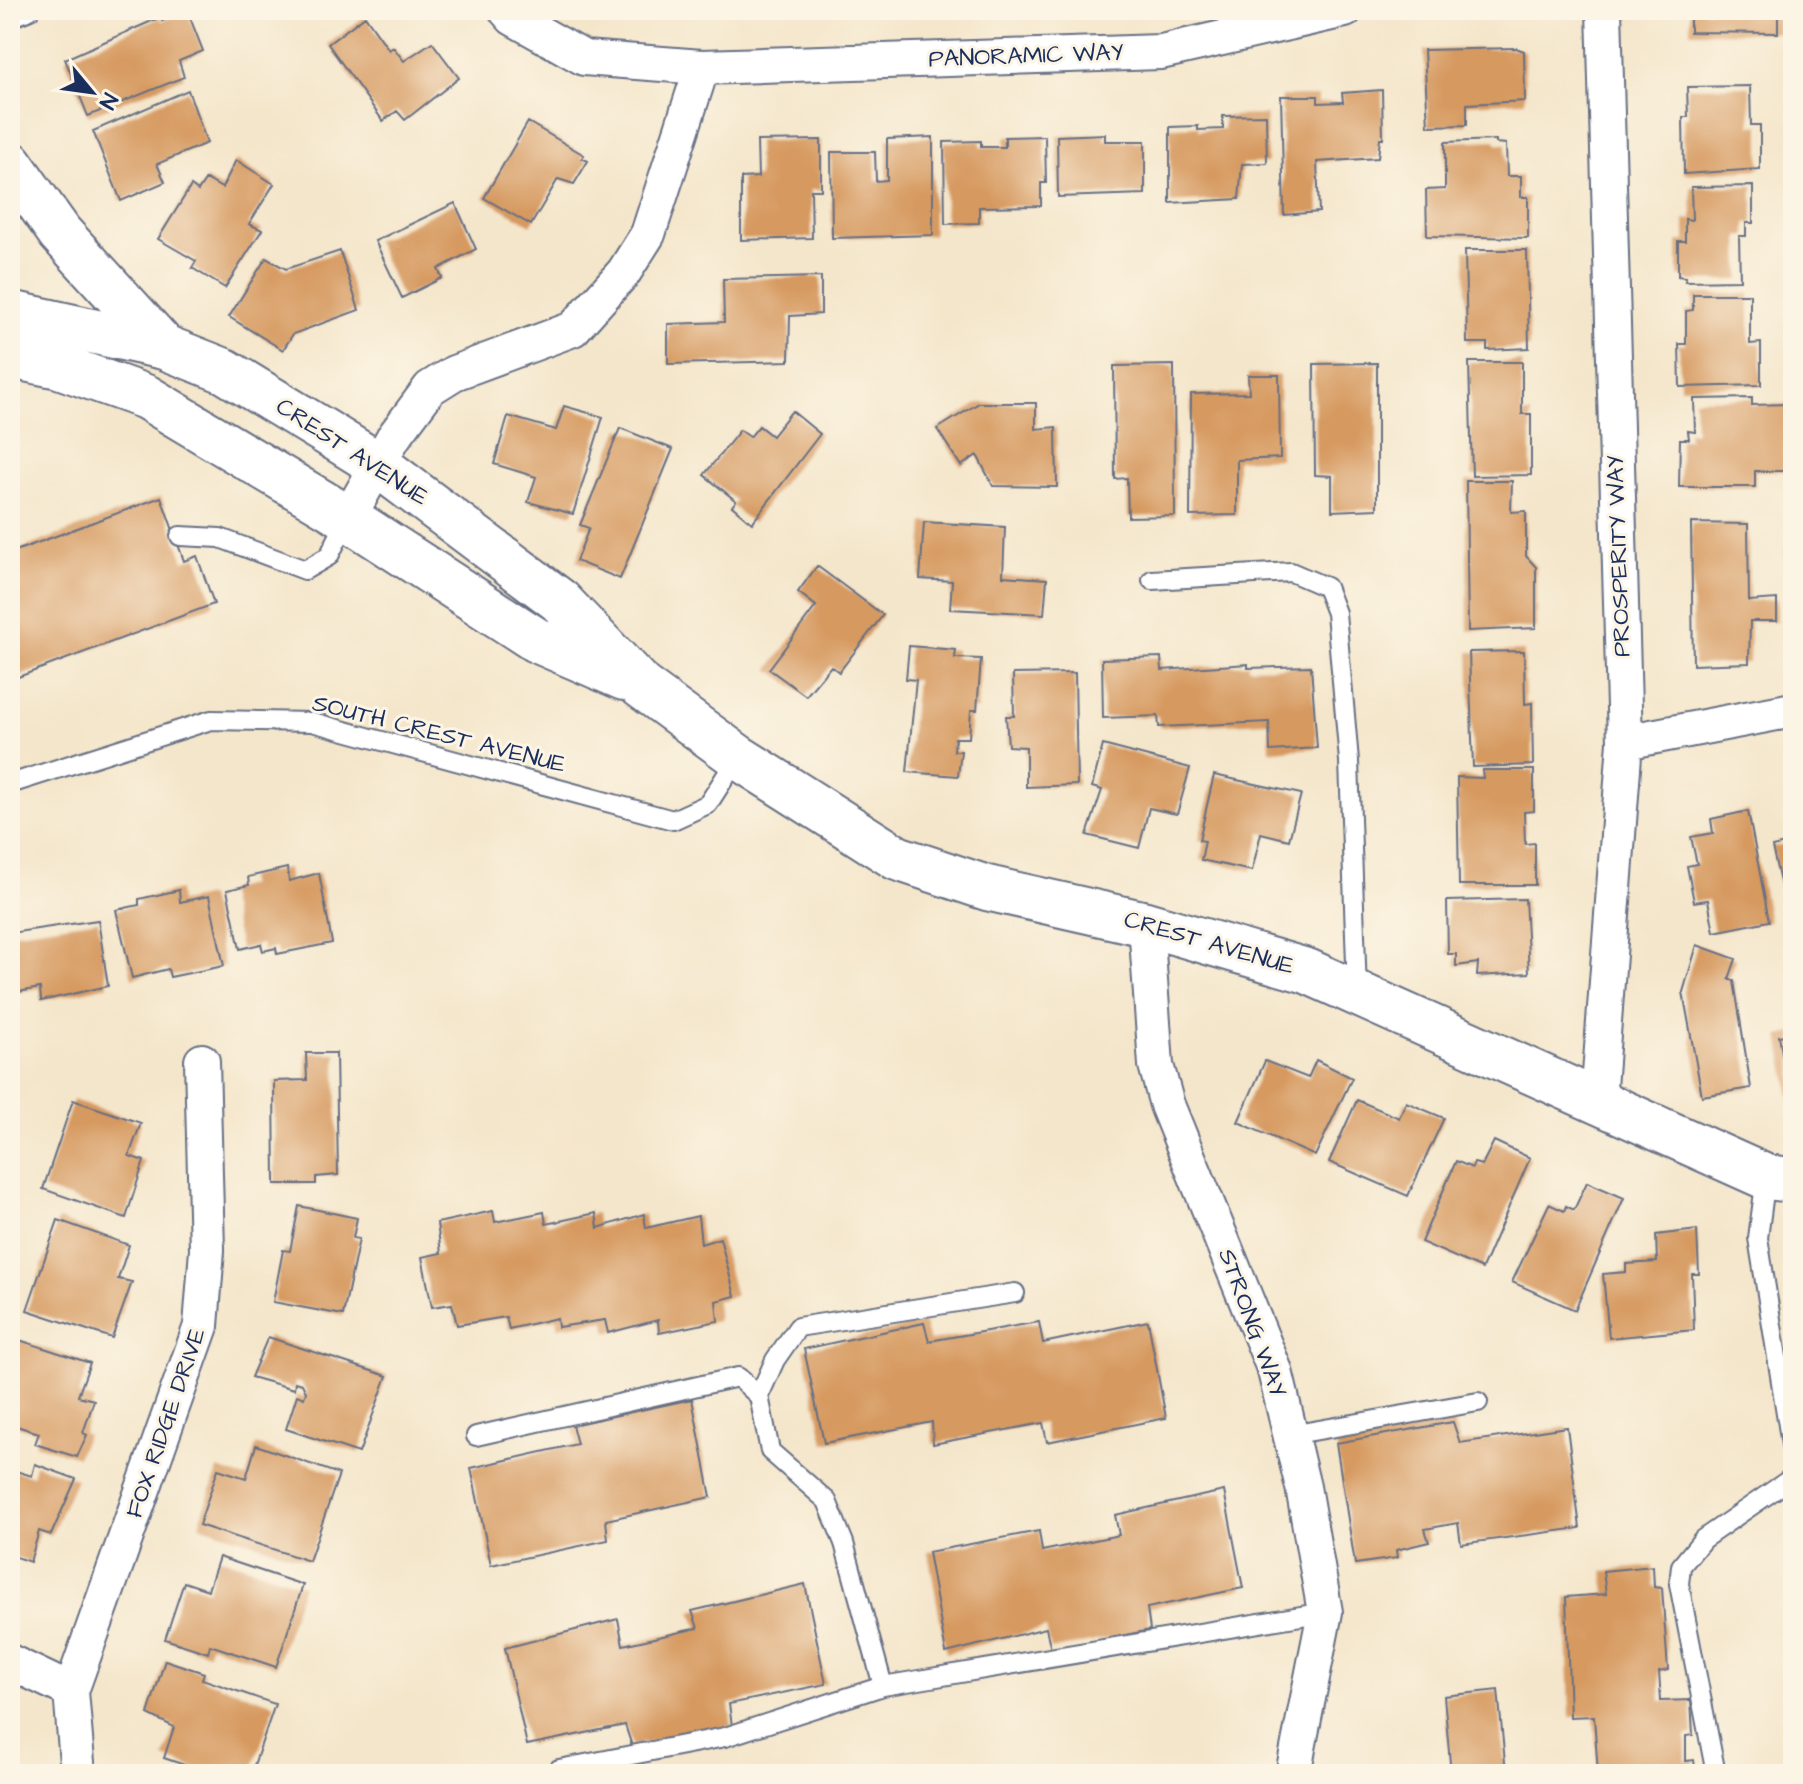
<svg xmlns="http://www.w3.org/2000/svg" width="1803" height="1784" font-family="'Architects Daughter',sans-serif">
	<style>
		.building { fill: #d6995f }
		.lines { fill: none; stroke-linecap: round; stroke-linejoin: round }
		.lane-casing { stroke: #676f84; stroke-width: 22 }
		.street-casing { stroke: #676f84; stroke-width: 38 }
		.secondary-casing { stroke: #676f84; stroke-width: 48 }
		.lane { stroke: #fff; stroke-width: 18 }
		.street { stroke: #fff; stroke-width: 34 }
		.secondary { stroke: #fff; stroke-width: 44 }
		.labels { text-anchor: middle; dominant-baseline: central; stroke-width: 6; stroke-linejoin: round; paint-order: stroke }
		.street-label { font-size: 24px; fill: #1b2f5e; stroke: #fcf5e5 }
	</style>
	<rect width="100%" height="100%" fill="#fcf5e5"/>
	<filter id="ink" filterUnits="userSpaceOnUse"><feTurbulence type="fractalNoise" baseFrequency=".0125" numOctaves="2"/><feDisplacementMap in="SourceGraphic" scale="16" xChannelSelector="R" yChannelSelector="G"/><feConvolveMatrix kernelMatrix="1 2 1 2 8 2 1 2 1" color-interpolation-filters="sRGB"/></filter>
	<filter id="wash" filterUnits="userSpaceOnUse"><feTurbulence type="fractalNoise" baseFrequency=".006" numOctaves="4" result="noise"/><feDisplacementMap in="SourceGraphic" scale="32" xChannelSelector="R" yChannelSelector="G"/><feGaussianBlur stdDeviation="1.8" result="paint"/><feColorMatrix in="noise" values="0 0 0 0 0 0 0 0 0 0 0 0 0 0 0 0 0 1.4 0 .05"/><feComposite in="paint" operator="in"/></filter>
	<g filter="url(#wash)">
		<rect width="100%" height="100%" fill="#f4e6cb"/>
		<g id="blocks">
			<path class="building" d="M 187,10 L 203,51 L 179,61 L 184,77 L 88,116 L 65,59 L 161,17 L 162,21 Z
				M 1690,10 L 1778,10 L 1778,33 L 1690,32 Z
				M 365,16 L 389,50 L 393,47 L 404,61 L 432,42 L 459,78 L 405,120 L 397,111 L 383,121 L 328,44 Z
				M 1516,48 L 1524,51 L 1525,101 L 1467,104 L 1467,125 L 1428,126 L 1424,50 Z
				M 1750,86 L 1751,125 L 1760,125 L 1760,169 L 1684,174 L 1683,117 L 1688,117 L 1687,87 Z
				M 188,90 L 207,143 L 157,164 L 165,182 L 121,201 L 93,131 Z
				M 1382,90 L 1383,138 L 1380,138 L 1378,158 L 1317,162 L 1319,212 L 1284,215 L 1281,96 L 1318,96 L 1318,103 L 1343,102 L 1342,93 Z
				M 1266,115 L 1267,163 L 1242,164 L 1239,199 L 1170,203 L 1170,127 L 1198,126 L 1198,130 L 1223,129 L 1223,116 Z
				M 528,122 L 584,155 L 582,158 L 588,161 L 574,184 L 558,179 L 531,225 L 484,198 Z
				M 1105,134 L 1105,141 L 1145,141 L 1145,194 L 1058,197 L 1057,136 Z
				M 1045,136 L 1046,183 L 1041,183 L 1041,206 L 979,207 L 979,223 L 945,224 L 944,142 L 981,141 L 981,147 L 1005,147 L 1005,137 Z
				M 933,137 L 933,235 L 832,238 L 831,152 L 875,152 L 876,181 L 887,180 L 887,139 Z
				M 821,140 L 821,190 L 811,190 L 812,238 L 741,240 L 741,178 L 758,177 L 757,141 Z
				M 1496,140 L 1496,143 L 1506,144 L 1507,176 L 1521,176 L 1521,197 L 1528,197 L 1528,238 L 1427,236 L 1426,190 L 1445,189 L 1445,142 Z
				M 236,160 L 274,184 L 249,224 L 262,230 L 225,288 L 192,268 L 196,261 L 158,239 L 191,186 L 198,191 L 206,179 L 222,188 Z
				M 1753,186 L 1753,223 L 1746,223 L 1746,236 L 1739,236 L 1740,280 L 1685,281 L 1686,277 L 1678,276 L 1678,241 L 1685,241 L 1685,219 L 1692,220 L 1691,187 Z
				M 455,203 L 476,249 L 438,269 L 442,278 L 402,298 L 375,241 Z
				M 1465,250 L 1527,250 L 1529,348 L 1487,350 L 1487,343 L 1467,343 Z
				M 340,251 L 359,310 L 293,334 L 283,350 L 229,317 L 266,258 L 286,269 Z
				M 821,277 L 821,314 L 790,316 L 789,361 L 668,364 L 668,324 L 724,322 L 723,279 Z
				M 1693,294 L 1750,294 L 1750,344 L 1761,343 L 1761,385 L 1680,387 L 1679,344 L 1686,344 L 1686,311 L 1693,310 Z
				M 1469,362 L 1522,362 L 1522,414 L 1531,414 L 1531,475 L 1472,476 Z
				M 1377,363 L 1377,509 L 1332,511 L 1332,476 L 1315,475 L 1314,364 Z
				M 1174,365 L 1175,516 L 1128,517 L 1127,478 L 1115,479 L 1114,366 Z
				M 1248,375 L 1279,375 L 1280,458 L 1237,460 L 1237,515 L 1190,516 L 1191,394 L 1249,393 Z
				M 1752,398 L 1752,405 L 1791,404 L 1790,471 L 1755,471 L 1755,487 L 1679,487 L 1680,439 L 1689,439 L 1688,431 L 1695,432 L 1694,399 Z
				M 979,403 L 1036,403 L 1036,429 L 1056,427 L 1057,487 L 993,486 L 977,455 L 961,466 L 937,429 Z
				M 564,406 L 603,417 L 573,514 L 528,502 L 536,477 L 494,464 L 508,416 L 556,430 Z
				M 792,411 L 820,434 L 752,523 L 732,506 L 736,501 L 704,475 L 740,430 L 750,437 L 759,426 L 772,436 Z
				M 620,428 L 673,449 L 620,579 L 576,561 L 589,528 L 580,525 Z
				M 1466,481 L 1512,481 L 1511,512 L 1526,511 L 1526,556 L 1536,567 L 1536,628 L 1468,631 Z
				M 161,497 L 184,561 L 197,556 L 214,604 L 10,680 L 10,553 Z
				M 924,522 L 1005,527 L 1003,576 L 1047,579 L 1044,614 L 950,609 L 952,581 L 920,579 Z
				M 1691,523 L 1748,524 L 1749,601 L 1777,599 L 1777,621 L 1750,621 L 1749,663 L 1693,665 Z
				M 1793,546 L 1793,628 L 1789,628 L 1785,547 Z
				M 817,566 L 883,615 L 839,672 L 831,666 L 806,696 L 769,669 L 816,606 L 798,592 Z
				M 909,646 L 956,650 L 955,658 L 981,659 L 977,710 L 971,710 L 969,738 L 955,738 L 954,751 L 961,751 L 958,776 L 907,772 L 916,680 L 906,679 Z
				M 1524,651 L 1525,704 L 1532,703 L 1533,765 L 1473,767 L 1469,652 Z
				M 1161,657 L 1162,670 L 1248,664 L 1248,668 L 1311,666 L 1317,748 L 1270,751 L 1269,722 L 1159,727 L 1158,716 L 1103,718 L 1102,659 Z
				M 1075,673 L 1077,785 L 1026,787 L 1026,747 L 1008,746 L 1006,716 L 1014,716 L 1013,674 Z
				M 1103,745 L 1190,768 L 1177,814 L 1149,808 L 1139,848 L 1087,835 L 1102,790 L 1092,787 Z
				M 1482,770 L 1534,770 L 1534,811 L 1524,812 L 1525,844 L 1535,843 L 1535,885 L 1459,885 L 1457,777 L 1483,778 Z
				M 1214,775 L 1301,794 L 1289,840 L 1261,833 L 1252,871 L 1201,860 L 1205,841 L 1199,840 Z
				M 1748,811 L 1769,921 L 1714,932 L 1708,900 L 1694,902 L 1687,866 L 1697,864 L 1691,837 L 1713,833 L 1711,819 Z
				M 1793,842 L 1793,897 L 1784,899 L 1772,847 Z
				M 287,868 L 289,881 L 319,873 L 332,943 L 277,954 L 276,948 L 263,951 L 261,944 L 240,949 L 227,890 L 249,885 L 248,877 Z
				M 179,890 L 180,902 L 209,896 L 224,966 L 170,977 L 168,969 L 132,978 L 116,910 L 139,905 L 139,899 Z
				M 1525,899 L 1529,973 L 1477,976 L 1478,963 L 1456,966 L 1456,954 L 1448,954 L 1447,901 Z
				M 98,920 L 108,986 L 41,1001 L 40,988 L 18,992 L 10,957 L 10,933 Z
				M 1697,945 L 1736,959 L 1729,979 L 1734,981 L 1751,1088 L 1702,1096 L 1683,992 Z
				M 1793,1033 L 1793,1096 L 1790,1096 L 1779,1036 Z
				M 306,1053 L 336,1053 L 338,1175 L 316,1177 L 316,1184 L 275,1184 L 274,1081 L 307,1080 Z
				M 1316,1060 L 1352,1078 L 1315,1156 L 1238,1122 L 1265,1061 L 1308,1078 Z
				M 73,1100 L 141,1123 L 129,1156 L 144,1161 L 126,1218 L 43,1189 Z
				M 1357,1100 L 1399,1118 L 1406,1102 L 1444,1118 L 1408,1196 L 1329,1162 Z
				M 1494,1141 L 1530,1158 L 1482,1269 L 1421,1242 L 1456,1161 L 1472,1168 L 1474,1163 L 1482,1165 Z
				M 1587,1182 L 1624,1198 L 1575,1310 L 1512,1282 L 1549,1204 L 1564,1211 L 1566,1206 L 1574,1210 Z
				M 299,1206 L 357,1218 L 353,1238 L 359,1239 L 343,1315 L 273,1302 L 283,1250 L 290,1251 Z
				M 493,1211 L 495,1222 L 544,1212 L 546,1224 L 596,1213 L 598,1228 L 644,1214 L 646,1228 L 698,1216 L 701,1244 L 720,1238 L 735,1296 L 716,1301 L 718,1321 L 659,1333 L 658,1320 L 608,1333 L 605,1320 L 558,1327 L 557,1318 L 509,1329 L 506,1317 L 457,1325 L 452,1304 L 432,1307 L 422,1257 L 441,1253 L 437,1223 Z
				M 58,1220 L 129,1245 L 118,1279 L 132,1282 L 112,1338 L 27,1310 Z
				M 1697,1230 L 1699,1274 L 1692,1274 L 1694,1330 L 1609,1338 L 1603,1274 L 1626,1272 L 1626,1264 L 1657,1262 L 1656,1235 Z
				M 1148,1321 L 1166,1418 L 1047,1442 L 1043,1423 L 933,1444 L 932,1422 L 824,1443 L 804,1349 L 924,1323 L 929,1341 L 1039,1322 L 1043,1343 Z
				M 10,1337 L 90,1363 L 78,1396 L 94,1400 L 83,1433 L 87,1435 L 77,1457 L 35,1444 L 39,1433 L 10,1424 Z
				M 268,1337 L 387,1376 L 359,1453 L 286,1429 L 297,1395 L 304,1398 L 306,1392 L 302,1384 L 295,1382 L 294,1389 L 251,1377 Z
				M 692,1399 L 711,1497 L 606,1520 L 608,1540 L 491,1565 L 471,1468 L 577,1444 L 572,1425 Z
				M 1453,1422 L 1460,1443 L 1567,1427 L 1580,1528 L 1461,1544 L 1458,1523 L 1425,1529 L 1429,1542 L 1396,1550 L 1397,1558 L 1355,1564 L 1336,1443 Z
				M 256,1445 L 339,1474 L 309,1561 L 199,1525 L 218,1469 L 246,1478 Z
				M 35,1464 L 76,1479 L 51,1535 L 39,1531 L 30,1562 L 10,1555 L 10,1469 L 32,1476 Z
				M 1224,1491 L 1243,1588 L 1147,1608 L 1150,1630 L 1051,1650 L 1046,1628 L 946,1653 L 928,1552 L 1039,1531 L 1042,1551 L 1119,1535 L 1115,1515 Z
				M 219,1557 L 303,1585 L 276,1667 L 210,1645 L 208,1653 L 165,1639 L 184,1582 L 208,1590 Z
				M 1653,1566 L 1654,1587 L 1662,1588 L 1668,1670 L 1659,1672 L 1661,1701 L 1691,1700 L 1693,1735 L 1686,1736 L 1686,1761 L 1694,1760 L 1696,1774 L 1598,1774 L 1594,1716 L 1570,1717 L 1566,1597 L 1606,1594 L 1603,1571 Z
				M 805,1584 L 826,1684 L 729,1704 L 732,1726 L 632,1746 L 625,1725 L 527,1745 L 505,1648 L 618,1619 L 623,1645 L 698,1628 L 692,1611 Z
				M 165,1660 L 204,1673 L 202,1679 L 275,1704 L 251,1774 L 211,1774 L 164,1758 L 174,1727 L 148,1714 Z
				M 1498,1690 L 1506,1773 L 1451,1774 L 1444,1696 Z"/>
		</g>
	</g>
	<g filter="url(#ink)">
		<use href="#blocks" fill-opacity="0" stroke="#676f84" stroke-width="2"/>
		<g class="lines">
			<defs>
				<path id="lane" d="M 10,18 L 30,10
					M 180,536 L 220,538 L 305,570 L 329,556 L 348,518
					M 1152,580 L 1291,572 L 1326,587 L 1336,613 L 1349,761 L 1357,993
					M 10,784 L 211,720 L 312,722 L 673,820 L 708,804 L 738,757
					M 1766,1177 L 1758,1238 L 1793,1457
					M 759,1396 L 775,1360 L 798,1327 L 1015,1293
					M 1290,1435 L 1478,1402
					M 476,1436 L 738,1377 L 759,1396 L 770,1451 L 827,1501 L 844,1543 L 883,1686
					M 559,1769 L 725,1737 L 883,1686 L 1325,1612
					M 1716,1774 L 1679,1584 L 1681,1566 L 1703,1539 L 1793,1477"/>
				<path id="street" d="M 702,67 L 1161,52 L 1345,10
					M 348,518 L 393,438 L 430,388 L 454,373 L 573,329 L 624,272 L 648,234 L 702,67 L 584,58 L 513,18 L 506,10
					M 1625,742 L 1793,710
					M 1146,924 L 1156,1065 L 1167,1105 L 1275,1371 L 1303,1487 L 1325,1612 L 1293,1774
					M 1598,1101 L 1625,742 L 1604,10
					M 10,1662 L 71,1691
					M 78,1774 L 71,1691 L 201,1326 L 207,1250 L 202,1061"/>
				<path id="secondary" d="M 10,163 L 60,233 L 164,347
					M 10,313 L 164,347 L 225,371 L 327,433 L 377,464 L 560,601 L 641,686 L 738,757 L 897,858 L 987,888 L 1146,924 L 1307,971 L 1766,1177 L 1793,1180
					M 10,356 L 59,366 L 146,397 L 348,518 L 536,640 L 624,678"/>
			</defs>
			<use href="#lane" class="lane-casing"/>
			<use href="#street" class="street-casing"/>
			<use href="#secondary" class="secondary-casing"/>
			<use href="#lane" class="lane"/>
			<use href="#street" class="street"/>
			<use href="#secondary" class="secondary"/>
		</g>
	</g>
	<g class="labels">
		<g class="street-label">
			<text transform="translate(1026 56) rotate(-2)">PANORAMIC WAY</text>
			<text transform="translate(352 452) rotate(33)">CREST AVENUE</text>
			<text transform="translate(1619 556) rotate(-92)">PROSPERITY WAY</text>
			<text transform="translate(439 734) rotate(14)">SOUTH CREST AVENUE</text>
			<text transform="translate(1209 943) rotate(16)">CREST AVENUE</text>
			<text transform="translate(1252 1323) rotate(70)">STRONG WAY</text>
			<text transform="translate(166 1423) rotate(-71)">FOX RIDGE DRIVE</text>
		</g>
	</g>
	<rect width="1803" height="1784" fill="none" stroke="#fcf5e5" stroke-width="40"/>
	<g transform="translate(92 92) rotate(119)" stroke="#fcf5e5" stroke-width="6" paint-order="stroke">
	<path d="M0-6L14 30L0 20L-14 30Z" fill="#1b2f5e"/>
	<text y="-12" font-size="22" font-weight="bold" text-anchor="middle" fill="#1b2f5e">N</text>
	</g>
</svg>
